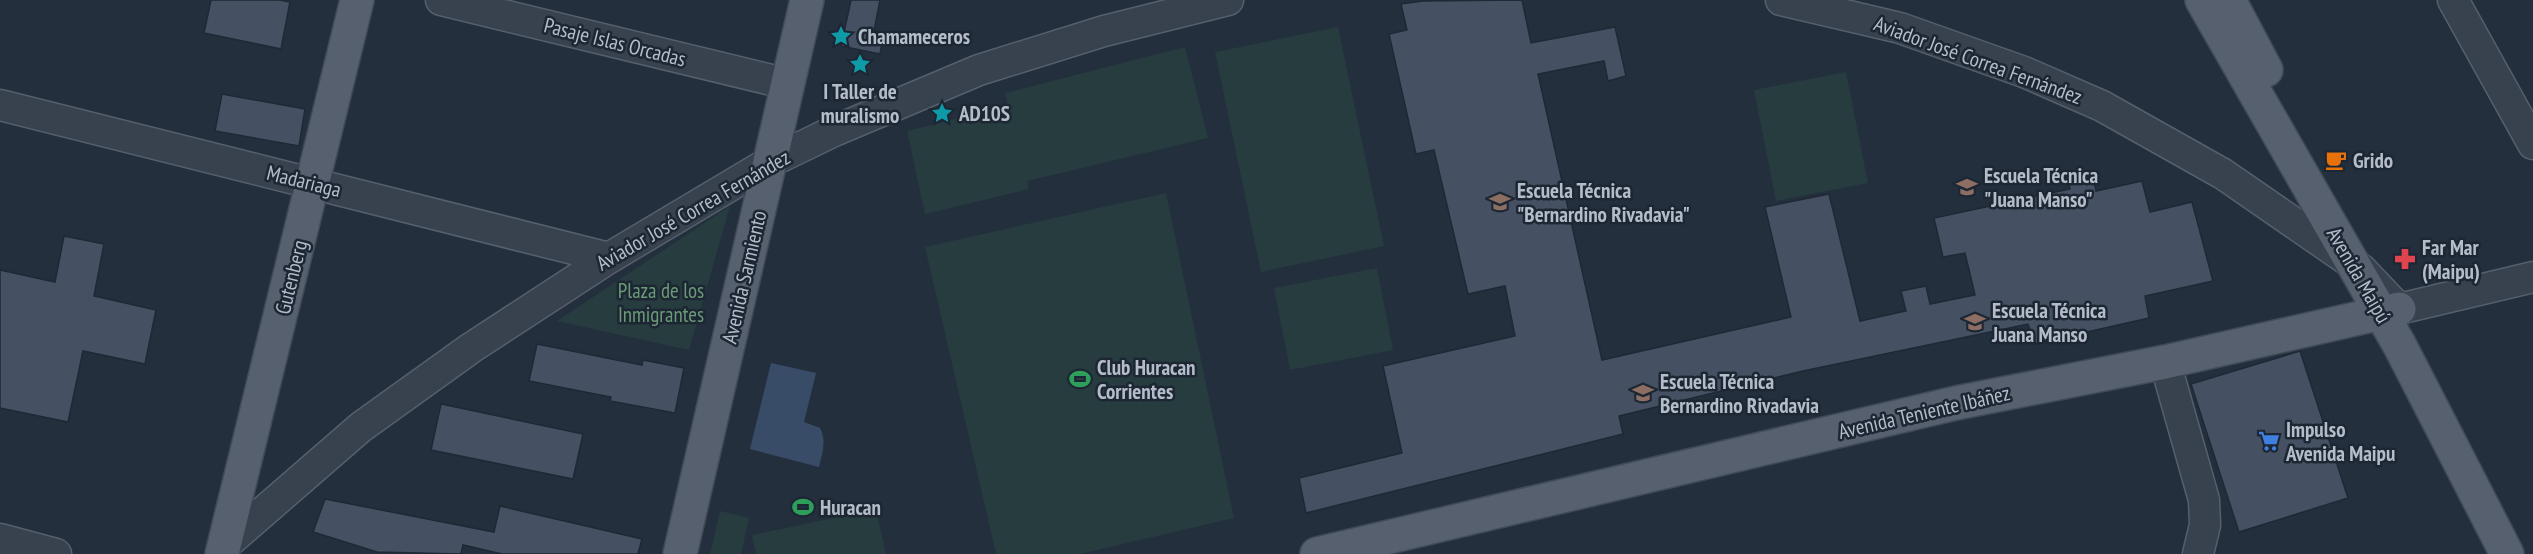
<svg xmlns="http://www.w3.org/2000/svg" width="2533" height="554" font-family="'PT Sans Narrow',sans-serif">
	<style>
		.park { fill: #263c3f }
		.water { fill: #394c67 }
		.building { fill: #455162; stroke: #1f2835; stroke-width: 1.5 }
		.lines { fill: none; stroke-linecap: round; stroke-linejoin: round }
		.minor-casing { stroke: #565f6c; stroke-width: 33 }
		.major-casing { stroke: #414a57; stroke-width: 36 }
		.minor { stroke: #38414e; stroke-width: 30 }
		.major { stroke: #56606e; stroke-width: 33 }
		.labels { text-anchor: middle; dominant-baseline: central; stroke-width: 5; stroke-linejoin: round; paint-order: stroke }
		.poi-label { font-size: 21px; font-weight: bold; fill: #b4bcc9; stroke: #1d2633; text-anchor: start }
		.street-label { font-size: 21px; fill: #b4bcc9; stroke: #1d2633 }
		.park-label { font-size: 21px; fill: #6b9a76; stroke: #1d2633 }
	</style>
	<rect width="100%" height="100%" fill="#242f3e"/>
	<path class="park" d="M 1338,27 L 1384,246 L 1261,272 L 1215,52 Z
		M 1185,47 L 1208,138 L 1027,181 L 1029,189 L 925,214 L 907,131 L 1008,106 L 1005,93 Z
		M 1846,72 L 1868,183 L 1776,201 L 1754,90 Z
		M 1166,193 L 1234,518 L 1080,554 L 996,554 L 925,247 Z
		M 730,206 L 689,350 L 557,321 Z
		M 1377,268 L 1393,350 L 1290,370 L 1274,288 Z
		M 876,509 L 886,554 L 756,554 L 752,535 Z
		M 720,511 L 749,518 L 741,554 L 710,554 Z"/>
	<path class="water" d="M 771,363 L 816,373 L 804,422 L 820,428 C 827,441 822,454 819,467 L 750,449 Z"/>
	<path class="building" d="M 211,0 L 279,0 L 290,2 L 281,49 L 204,33 Z
		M 851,0 L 880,0 L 874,31 L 884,33 L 880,54 L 841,46 Z
		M 1522,0 L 1531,43 L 1615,27 L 1626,76 L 1608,81 L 1604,61 L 1538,74 L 1602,360 L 1791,317 L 1765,207 L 1829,194 L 1860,321 L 1906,311 L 1901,291 L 1926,286 L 1930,304 L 1975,295 L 1965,253 L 1943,257 L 1934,218 L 2070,189 L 2068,180 L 2093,175 L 2096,191 L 2142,181 L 2150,212 L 2192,202 L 2213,281 L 2145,296 L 2149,318 L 2034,344 L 2028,324 L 1803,371 L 1619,416 L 1623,434 L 1306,513 L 1299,478 L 1402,453 L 1383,366 L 1515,336 L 1505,286 L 1468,294 L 1434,150 L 1416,154 L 1389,34 L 1407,30 L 1401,4 L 1423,1 Z
		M 222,94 L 305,109 L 299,146 L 215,131 Z
		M 64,236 L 104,244 L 94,296 L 156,310 L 145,364 L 83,351 L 68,422 L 0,408 L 0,270 L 55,282 Z
		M 537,344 L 642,365 L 643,360 L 684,368 L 675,413 L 610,401 L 611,397 L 529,381 Z
		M 2300,351 L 2348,498 L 2239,532 L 2191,384 Z
		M 441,404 L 583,434 L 573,479 L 431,450 Z
		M 325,499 L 494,532 L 500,506 L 642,539 L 638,554 L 502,554 L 463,545 L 461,554 L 377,552 L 313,532 Z"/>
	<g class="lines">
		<defs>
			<path id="minor" d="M 441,0 L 788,84
				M 1781,0 L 1900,28 L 2024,72 L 2102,106 L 2223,174 L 2362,270 L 2399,309 L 2533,277
				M 2453,0 L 2533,144
				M 0,105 L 609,258
				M 2165,362 L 2204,500 L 2205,525 L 2198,554
				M 0,539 L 56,554
				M 225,545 L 361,427 L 471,348 L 609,258 L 770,162 L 834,131 L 979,70 L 1104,31 L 1228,0"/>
			<path id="major" d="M 2202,0 L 2400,346 L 2507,554
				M 2229,0 L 2266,70
				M 222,554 L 357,0
				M 680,554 L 807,0
				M 1317,554 L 1956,403 L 2165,362 L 2399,309"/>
		</defs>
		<use href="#minor" class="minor-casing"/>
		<use href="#major" class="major-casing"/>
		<use href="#minor" class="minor"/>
		<use href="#major" class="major"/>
	</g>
	<defs>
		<symbol id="sight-bare" viewBox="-9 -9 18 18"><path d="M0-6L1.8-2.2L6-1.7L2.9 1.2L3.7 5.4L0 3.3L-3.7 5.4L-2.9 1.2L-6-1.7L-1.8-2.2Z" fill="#0f9aa8" stroke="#1d2633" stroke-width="2.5" paint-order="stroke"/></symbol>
		<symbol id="cafe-bare" viewBox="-9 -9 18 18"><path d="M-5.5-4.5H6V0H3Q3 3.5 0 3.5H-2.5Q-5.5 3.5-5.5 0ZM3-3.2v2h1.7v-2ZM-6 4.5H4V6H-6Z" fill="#e8710a" stroke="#1d2633" stroke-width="2.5" paint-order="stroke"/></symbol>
		<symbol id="school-bare" viewBox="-9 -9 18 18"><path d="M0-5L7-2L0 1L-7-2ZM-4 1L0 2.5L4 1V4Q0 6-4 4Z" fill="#8d6e63" stroke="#1d2633" stroke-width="2.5" paint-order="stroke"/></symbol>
		<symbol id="pharmacy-bare" viewBox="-9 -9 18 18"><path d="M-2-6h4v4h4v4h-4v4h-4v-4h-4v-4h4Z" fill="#e0444e" stroke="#1d2633" stroke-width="2.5" paint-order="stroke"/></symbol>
		<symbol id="stadium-bare" viewBox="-9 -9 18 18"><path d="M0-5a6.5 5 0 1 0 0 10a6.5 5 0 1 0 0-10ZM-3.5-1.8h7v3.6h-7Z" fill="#2e9e5b" stroke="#1d2633" stroke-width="2.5" paint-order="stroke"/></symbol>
		<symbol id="supermarket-bare" viewBox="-9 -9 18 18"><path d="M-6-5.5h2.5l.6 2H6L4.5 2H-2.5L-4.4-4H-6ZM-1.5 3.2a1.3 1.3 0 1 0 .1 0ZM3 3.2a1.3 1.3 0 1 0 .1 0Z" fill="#3f7fe0" stroke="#1d2633" stroke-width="2.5" paint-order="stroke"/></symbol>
	</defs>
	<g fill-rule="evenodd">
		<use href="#sight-bare" x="826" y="21" width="30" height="30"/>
		<use href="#sight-bare" x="845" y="49" width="30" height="30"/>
		<use href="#sight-bare" x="927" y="98" width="30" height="30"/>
		<use href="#cafe-bare" x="2321" y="145" width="30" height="30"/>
		<use href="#school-bare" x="1952" y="172" width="30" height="30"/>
		<use href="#school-bare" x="1485" y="187" width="30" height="30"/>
		<use href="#pharmacy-bare" x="2390" y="244" width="30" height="30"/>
		<use href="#school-bare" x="1960" y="307" width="30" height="30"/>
		<use href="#stadium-bare" x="1065" y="364" width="30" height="30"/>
		<use href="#school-bare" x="1628" y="378" width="30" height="30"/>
		<use href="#supermarket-bare" x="2254" y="426" width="30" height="30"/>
		<use href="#stadium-bare" x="788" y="492" width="30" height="30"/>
	</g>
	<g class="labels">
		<g class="poi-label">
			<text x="858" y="36">Chamameceros</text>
			<text x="860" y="91" text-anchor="middle">I Taller de<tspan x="860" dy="24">muralismo</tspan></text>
			<text x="959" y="113">AD10S</text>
			<text x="2353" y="160">Grido</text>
			<text x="1984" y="175">Escuela Técnica<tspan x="1984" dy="24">"Juana Manso"</tspan></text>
			<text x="1517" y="190">Escuela Técnica<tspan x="1517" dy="24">"Bernardino Rivadavia"</tspan></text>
			<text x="2422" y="247">Far Mar<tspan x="2422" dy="24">(Maipu)</tspan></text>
			<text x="1992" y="310">Escuela Técnica<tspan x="1992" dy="24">Juana Manso</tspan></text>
			<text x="1097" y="367">Club Huracan<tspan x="1097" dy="24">Corrientes</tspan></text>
			<text x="1660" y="381">Escuela Técnica<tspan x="1660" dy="24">Bernardino Rivadavia</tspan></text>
			<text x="2286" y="429">Impulso<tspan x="2286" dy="24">Avenida Maipu</tspan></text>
			<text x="820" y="507">Huracan</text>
		</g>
		<g class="street-label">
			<text transform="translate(615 42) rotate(14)">Pasaje Islas Orcadas</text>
			<text transform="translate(1978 60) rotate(20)">Aviador José Correa Fernández</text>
			<text transform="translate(304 181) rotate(14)">Madariaga</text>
			<text transform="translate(693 210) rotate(-30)">Aviador José Correa Fernández</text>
			<text transform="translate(2359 275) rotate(60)">Avenida Maipú</text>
			<text transform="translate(291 277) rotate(-76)">Gutenberg</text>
			<text transform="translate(744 277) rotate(-77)">Avenida Sarmiento</text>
			<text transform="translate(1924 412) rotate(-13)">Avenida Teniente Ibáñez</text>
		</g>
		<g class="park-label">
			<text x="661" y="290">Plaza de los<tspan x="661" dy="24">Inmigrantes</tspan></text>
		</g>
	</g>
</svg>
